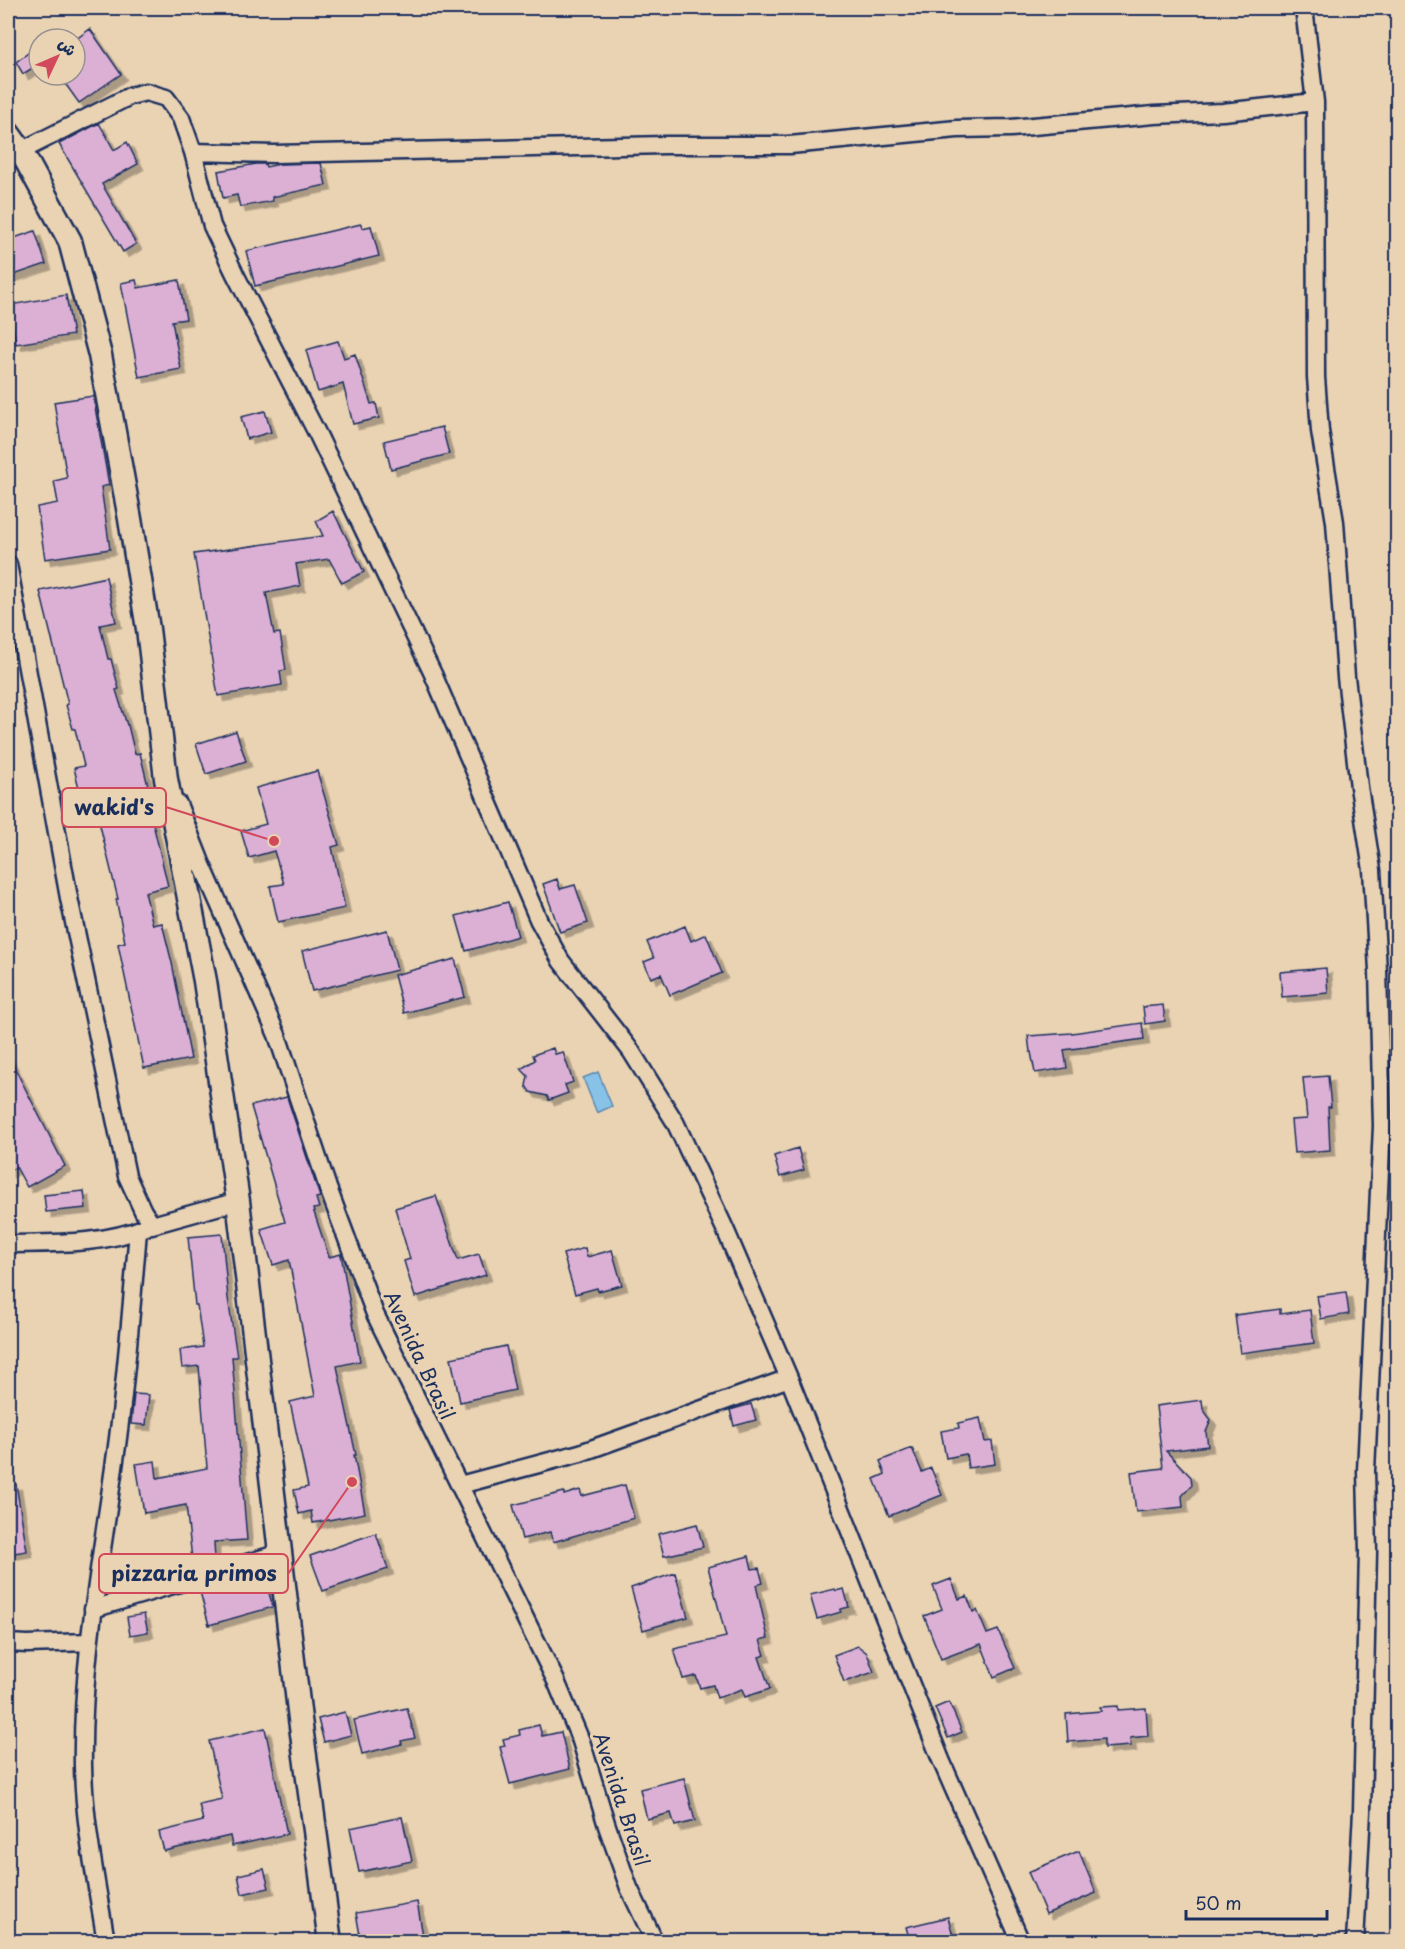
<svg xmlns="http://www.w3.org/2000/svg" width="1405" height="1949" font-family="'Playpen Sans','Playpen Sans Arabic',sans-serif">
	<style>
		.water { fill: #88c3e7; stroke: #5c88b0; stroke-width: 1.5 }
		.building { fill: #dcb0d5; stroke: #1b2f5e; stroke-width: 1.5; filter: url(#shadow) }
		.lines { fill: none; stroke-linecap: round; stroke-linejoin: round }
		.minor-casing { stroke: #1b2f5e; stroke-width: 21 }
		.secondary-casing { stroke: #1b2f5e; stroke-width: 27 }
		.minor { stroke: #ead3b3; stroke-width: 16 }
		.secondary { stroke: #ead3b3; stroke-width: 22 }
		.labels { text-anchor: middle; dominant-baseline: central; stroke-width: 6; stroke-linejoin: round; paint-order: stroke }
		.street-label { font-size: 20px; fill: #1b2f5e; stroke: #ead3b3 }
		.leader { fill: none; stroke: #d1495b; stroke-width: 2 }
		.callout-dot { fill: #d1495b; stroke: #ead3b3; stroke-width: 2 }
		.callout { fill: #ead3b3; stroke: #d1495b; stroke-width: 2 }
		.callout-label { font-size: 21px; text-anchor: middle; font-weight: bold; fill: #1b2f5e }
	</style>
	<defs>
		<filter id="shadow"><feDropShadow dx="5.5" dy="5.5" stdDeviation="0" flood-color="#0004"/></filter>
	</defs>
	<rect width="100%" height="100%" fill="#ead3b3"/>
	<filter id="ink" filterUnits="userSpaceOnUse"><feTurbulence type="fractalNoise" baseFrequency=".0167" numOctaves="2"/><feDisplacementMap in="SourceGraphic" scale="12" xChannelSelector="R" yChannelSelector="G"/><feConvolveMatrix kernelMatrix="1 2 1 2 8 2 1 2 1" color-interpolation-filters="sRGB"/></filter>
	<g filter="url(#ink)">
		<path class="water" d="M 598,1072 L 612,1106 L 597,1113 L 583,1078 Z"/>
		<path class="building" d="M 90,29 L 121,74 L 79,103 L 59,75 L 75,75 L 75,40 Z
			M 39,45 L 39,64 L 23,74 L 16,62 Z
			M 99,123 L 114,150 L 127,142 L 138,164 L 102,184 L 136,244 L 123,252 L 59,144 Z
			M 321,163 L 326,185 L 272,197 L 273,201 L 240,207 L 237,195 L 223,198 L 218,171 L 256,164 L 265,164 L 266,167 L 280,164 Z
			M 361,224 L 362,228 L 371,226 L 379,256 L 255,286 L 246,251 Z
			M 35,231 L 46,264 L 8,277 L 8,240 Z
			M 136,280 L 138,288 L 179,280 L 186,319 L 172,321 L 181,369 L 139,377 L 121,283 Z
			M 66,295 L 73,335 L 16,344 L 10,305 Z
			M 338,341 L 344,358 L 355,354 L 371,404 L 376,403 L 379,418 L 353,424 L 343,384 L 318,392 L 306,350 Z
			M 93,396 L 109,485 L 101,487 L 110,549 L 45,559 L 37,507 L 58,503 L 54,481 L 67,478 L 54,402 Z
			M 265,411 L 271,432 L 247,439 L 241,417 Z
			M 442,427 L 449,454 L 391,469 L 384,441 Z
			M 333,511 L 364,572 L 342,583 L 329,559 L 296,564 L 300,586 L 266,593 L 274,634 L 280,633 L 286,670 L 280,671 L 282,685 L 218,696 L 194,554 L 323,536 L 316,521 Z
			M 106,577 L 116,622 L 100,625 L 108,659 L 111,659 L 119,689 L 116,690 L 127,725 L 128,725 L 135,754 L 140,753 L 148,786 L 144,786 L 168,886 L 145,892 L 153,925 L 162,923 L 172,963 L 191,1059 L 144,1068 L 118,944 L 125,942 L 116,899 L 118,899 L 96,809 L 85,812 L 74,768 L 84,766 L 75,729 L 73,729 L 66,705 L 68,704 L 40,591 Z
			M 236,731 L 246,761 L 206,774 L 196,744 Z
			M 317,771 L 339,845 L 332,847 L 345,908 L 278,922 L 270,886 L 284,884 L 274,851 L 249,858 L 241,831 L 266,824 L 256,788 Z
			M 557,879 L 560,889 L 575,885 L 588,923 L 560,932 L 543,884 Z
			M 508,902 L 518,936 L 466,951 L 456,916 Z
			M 685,926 L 691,941 L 706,934 L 722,973 L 670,995 L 661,974 L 651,978 L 644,962 L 654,958 L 647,942 Z
			M 387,930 L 397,970 L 312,991 L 302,951 Z
			M 455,959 L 465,997 L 404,1013 L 394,975 Z
			M 1326,968 L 1328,993 L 1282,997 L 1280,972 Z
			M 1163,1005 L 1165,1021 L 1145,1024 L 1143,1007 Z
			M 1142,1023 L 1144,1039 L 1064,1050 L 1067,1068 L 1035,1073 L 1031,1052 L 1030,1052 L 1028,1036 L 1072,1033 Z
			M 553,1048 L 555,1054 L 563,1052 L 573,1082 L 565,1085 L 568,1093 L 549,1100 L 547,1096 L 530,1092 L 526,1086 L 528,1076 L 521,1069 L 535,1060 L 533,1055 Z
			M 8,1055 L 65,1166 L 27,1187 L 16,1167 L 8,1172 Z
			M 1328,1076 L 1331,1107 L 1328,1107 L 1330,1150 L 1294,1153 L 1291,1120 L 1307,1119 L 1303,1078 Z
			M 287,1097 L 320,1197 L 316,1198 L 319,1208 L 313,1209 L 329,1257 L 341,1254 L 360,1361 L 337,1366 L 356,1455 L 354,1455 L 365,1513 L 313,1523 L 311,1511 L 299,1514 L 294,1490 L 308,1487 L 290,1402 L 315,1396 L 289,1260 L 273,1265 L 261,1229 L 285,1222 L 251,1106 Z
			M 798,1148 L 804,1170 L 780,1177 L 774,1156 Z
			M 84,1191 L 86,1208 L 46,1212 L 44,1195 Z
			M 436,1196 L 458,1260 L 479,1254 L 486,1275 L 415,1297 L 404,1261 L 410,1259 L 395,1208 Z
			M 222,1234 L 228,1298 L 237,1357 L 232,1357 L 247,1540 L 214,1542 L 215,1561 L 193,1568 L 186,1505 L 144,1513 L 136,1464 L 155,1461 L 157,1478 L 207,1468 L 199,1366 L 182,1368 L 180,1350 L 203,1347 L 197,1305 L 195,1305 L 188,1237 Z
			M 585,1248 L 587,1257 L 612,1250 L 622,1285 L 598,1291 L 597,1288 L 575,1294 L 563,1254 Z
			M 1346,1292 L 1349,1314 L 1321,1319 L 1317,1296 Z
			M 1280,1309 L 1280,1314 L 1310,1310 L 1314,1343 L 1240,1353 L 1235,1315 Z
			M 506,1346 L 515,1390 L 460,1402 L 451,1358 Z
			M 134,1394 L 149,1395 L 146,1425 L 131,1424 Z
			M 1202,1400 L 1203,1409 L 1211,1420 L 1206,1432 L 1208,1446 L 1166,1451 L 1191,1477 L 1192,1485 L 1182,1496 L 1183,1507 L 1136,1512 L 1131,1472 L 1163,1468 L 1156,1406 Z
			M 751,1404 L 756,1420 L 734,1426 L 730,1410 Z
			M 980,1418 L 985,1442 L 992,1441 L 995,1464 L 968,1468 L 966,1454 L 946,1458 L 941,1431 L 959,1428 L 958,1423 Z
			M 912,1448 L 922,1472 L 931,1468 L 942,1495 L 889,1516 L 874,1479 L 885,1474 L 880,1461 Z
			M 16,1484 L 27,1551 L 8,1554 L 8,1485 Z
			M 625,1485 L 634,1518 L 553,1542 L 550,1532 L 522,1539 L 513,1505 L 564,1492 L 564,1495 L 580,1490 L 582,1496 Z
			M 697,1524 L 703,1547 L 664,1556 L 658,1534 Z
			M 376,1533 L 388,1569 L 323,1591 L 310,1556 Z
			M 749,1556 L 752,1569 L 759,1568 L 763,1583 L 756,1585 L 768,1638 L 760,1640 L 765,1655 L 759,1657 L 770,1689 L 745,1697 L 742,1689 L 717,1698 L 713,1685 L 700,1688 L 696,1676 L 683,1679 L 674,1649 L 726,1637 L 708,1567 Z
			M 262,1569 L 273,1607 L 209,1625 L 199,1588 Z
			M 675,1573 L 688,1617 L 643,1630 L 631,1588 Z
			M 951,1579 L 959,1599 L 967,1596 L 973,1612 L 977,1610 L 987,1634 L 998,1630 L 1015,1668 L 994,1677 L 981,1644 L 941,1659 L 924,1616 L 942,1609 L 933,1586 Z
			M 835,1589 L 836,1591 L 844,1589 L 849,1607 L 841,1609 L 841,1612 L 817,1619 L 810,1595 Z
			M 144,1614 L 148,1632 L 130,1635 L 127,1617 Z
			M 858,1646 L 867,1653 L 874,1672 L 844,1682 L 834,1655 Z
			M 949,1702 L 962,1732 L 948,1738 L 935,1708 Z
			M 1118,1706 L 1118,1710 L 1146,1708 L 1148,1736 L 1130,1738 L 1131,1746 L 1104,1748 L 1104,1739 L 1068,1742 L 1066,1714 L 1101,1711 L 1100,1707 Z
			M 407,1708 L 415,1738 L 401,1741 L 402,1744 L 362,1754 L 354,1720 Z
			M 345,1712 L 351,1735 L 324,1742 L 318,1719 Z
			M 539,1725 L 542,1736 L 561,1732 L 570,1769 L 510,1784 L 500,1747 L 505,1746 L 503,1739 L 520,1735 L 519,1730 Z
			M 265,1728 L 287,1834 L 232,1846 L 230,1836 L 164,1851 L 159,1832 L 203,1821 L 199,1804 L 222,1799 L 209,1741 Z
			M 684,1778 L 695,1821 L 675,1826 L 671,1813 L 647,1819 L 640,1789 Z
			M 402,1817 L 412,1861 L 359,1872 L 350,1828 Z
			M 1079,1851 L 1096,1893 L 1046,1914 L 1028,1872 Z
			M 264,1869 L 269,1888 L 242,1894 L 238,1875 Z
			M 417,1902 L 424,1941 L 361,1941 L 356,1913 Z
			M 948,1917 L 954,1939 L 942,1941 L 910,1941 L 906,1927 Z"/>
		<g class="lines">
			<defs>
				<path id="minor" d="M 1304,8 L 1315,102 L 1316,377 L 1320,431 L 1335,522 L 1346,677 L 1359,787 L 1372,870 L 1378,970 L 1382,1126 L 1366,1471 L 1368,1552 L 1362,1811 L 1355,1942
					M 21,151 L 130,96 L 146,92 L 166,98 L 181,118 L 193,152 L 212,226 L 235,274 L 318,435 L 433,674 L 539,921 L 561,961 L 631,1051 L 675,1122 L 725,1229 L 789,1378 L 941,1760 L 1021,1942
					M 193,152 L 274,154 L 666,145 L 790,145 L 957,129 L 1011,128 L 1154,115 L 1223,112 L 1315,102
					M 8,564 L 69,898 L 127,1176 L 143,1211 L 152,1225 L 238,1201
					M 178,804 L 202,865 L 277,1035 L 328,1188 L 375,1314 L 556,1681 L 581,1741 L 607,1826 L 629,1888 L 655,1942
					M 8,1244 C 53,1243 103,1245 146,1227
					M 460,1485 L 580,1453 L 789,1378
					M 93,1609 L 280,1553
					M 8,1643 L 27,1644 L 89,1642
					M 106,1942 C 97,1884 84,1825 83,1766 C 81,1656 104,1547 118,1438 C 127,1369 132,1300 138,1231"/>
				<path id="secondary" d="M 8,133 L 21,151 L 70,241 L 100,355 L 130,519 L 148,629 L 166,779 L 205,981 L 238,1201 L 300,1719 L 330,1942"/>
			</defs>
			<use href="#minor" class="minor-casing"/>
			<use href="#secondary" class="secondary-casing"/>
			<use href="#minor" class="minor"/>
			<use href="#secondary" class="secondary"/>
		</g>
	</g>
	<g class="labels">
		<g class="street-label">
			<text transform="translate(420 1355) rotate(65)">Avenida Brasil</text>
			<text transform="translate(622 1799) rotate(72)">Avenida Brasil</text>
		</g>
	</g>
	<path class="leader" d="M274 841L166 807M352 1482L288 1574"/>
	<g class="callout-dot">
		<circle cx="274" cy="841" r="6"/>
		<circle cx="352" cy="1482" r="6"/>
	</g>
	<g class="callout">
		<rect x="62" y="788" width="104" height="39" rx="6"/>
		<rect x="99" y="1554" width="189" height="39" rx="6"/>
	</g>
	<g class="callout-label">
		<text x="114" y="815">wakid's</text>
		<text x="194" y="1581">pizzaria primos</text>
	</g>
	<rect width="1405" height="1949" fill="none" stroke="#ead3b3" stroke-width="30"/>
	<rect x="15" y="15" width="1375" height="1919" fill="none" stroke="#1b2f5e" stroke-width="2" filter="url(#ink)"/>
	<g transform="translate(57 57) rotate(46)"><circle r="28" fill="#ead3b3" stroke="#979191" stroke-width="1.5"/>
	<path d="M0-4.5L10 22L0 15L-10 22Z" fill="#d1495b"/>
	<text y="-9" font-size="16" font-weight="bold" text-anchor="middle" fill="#1b2f5e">ش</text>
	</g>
	<path d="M1186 1910v9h141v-9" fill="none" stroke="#1b2f5e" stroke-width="3"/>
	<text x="1195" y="1910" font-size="18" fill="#1b2f5e" stroke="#ead3b3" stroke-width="4.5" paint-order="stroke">50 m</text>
</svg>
